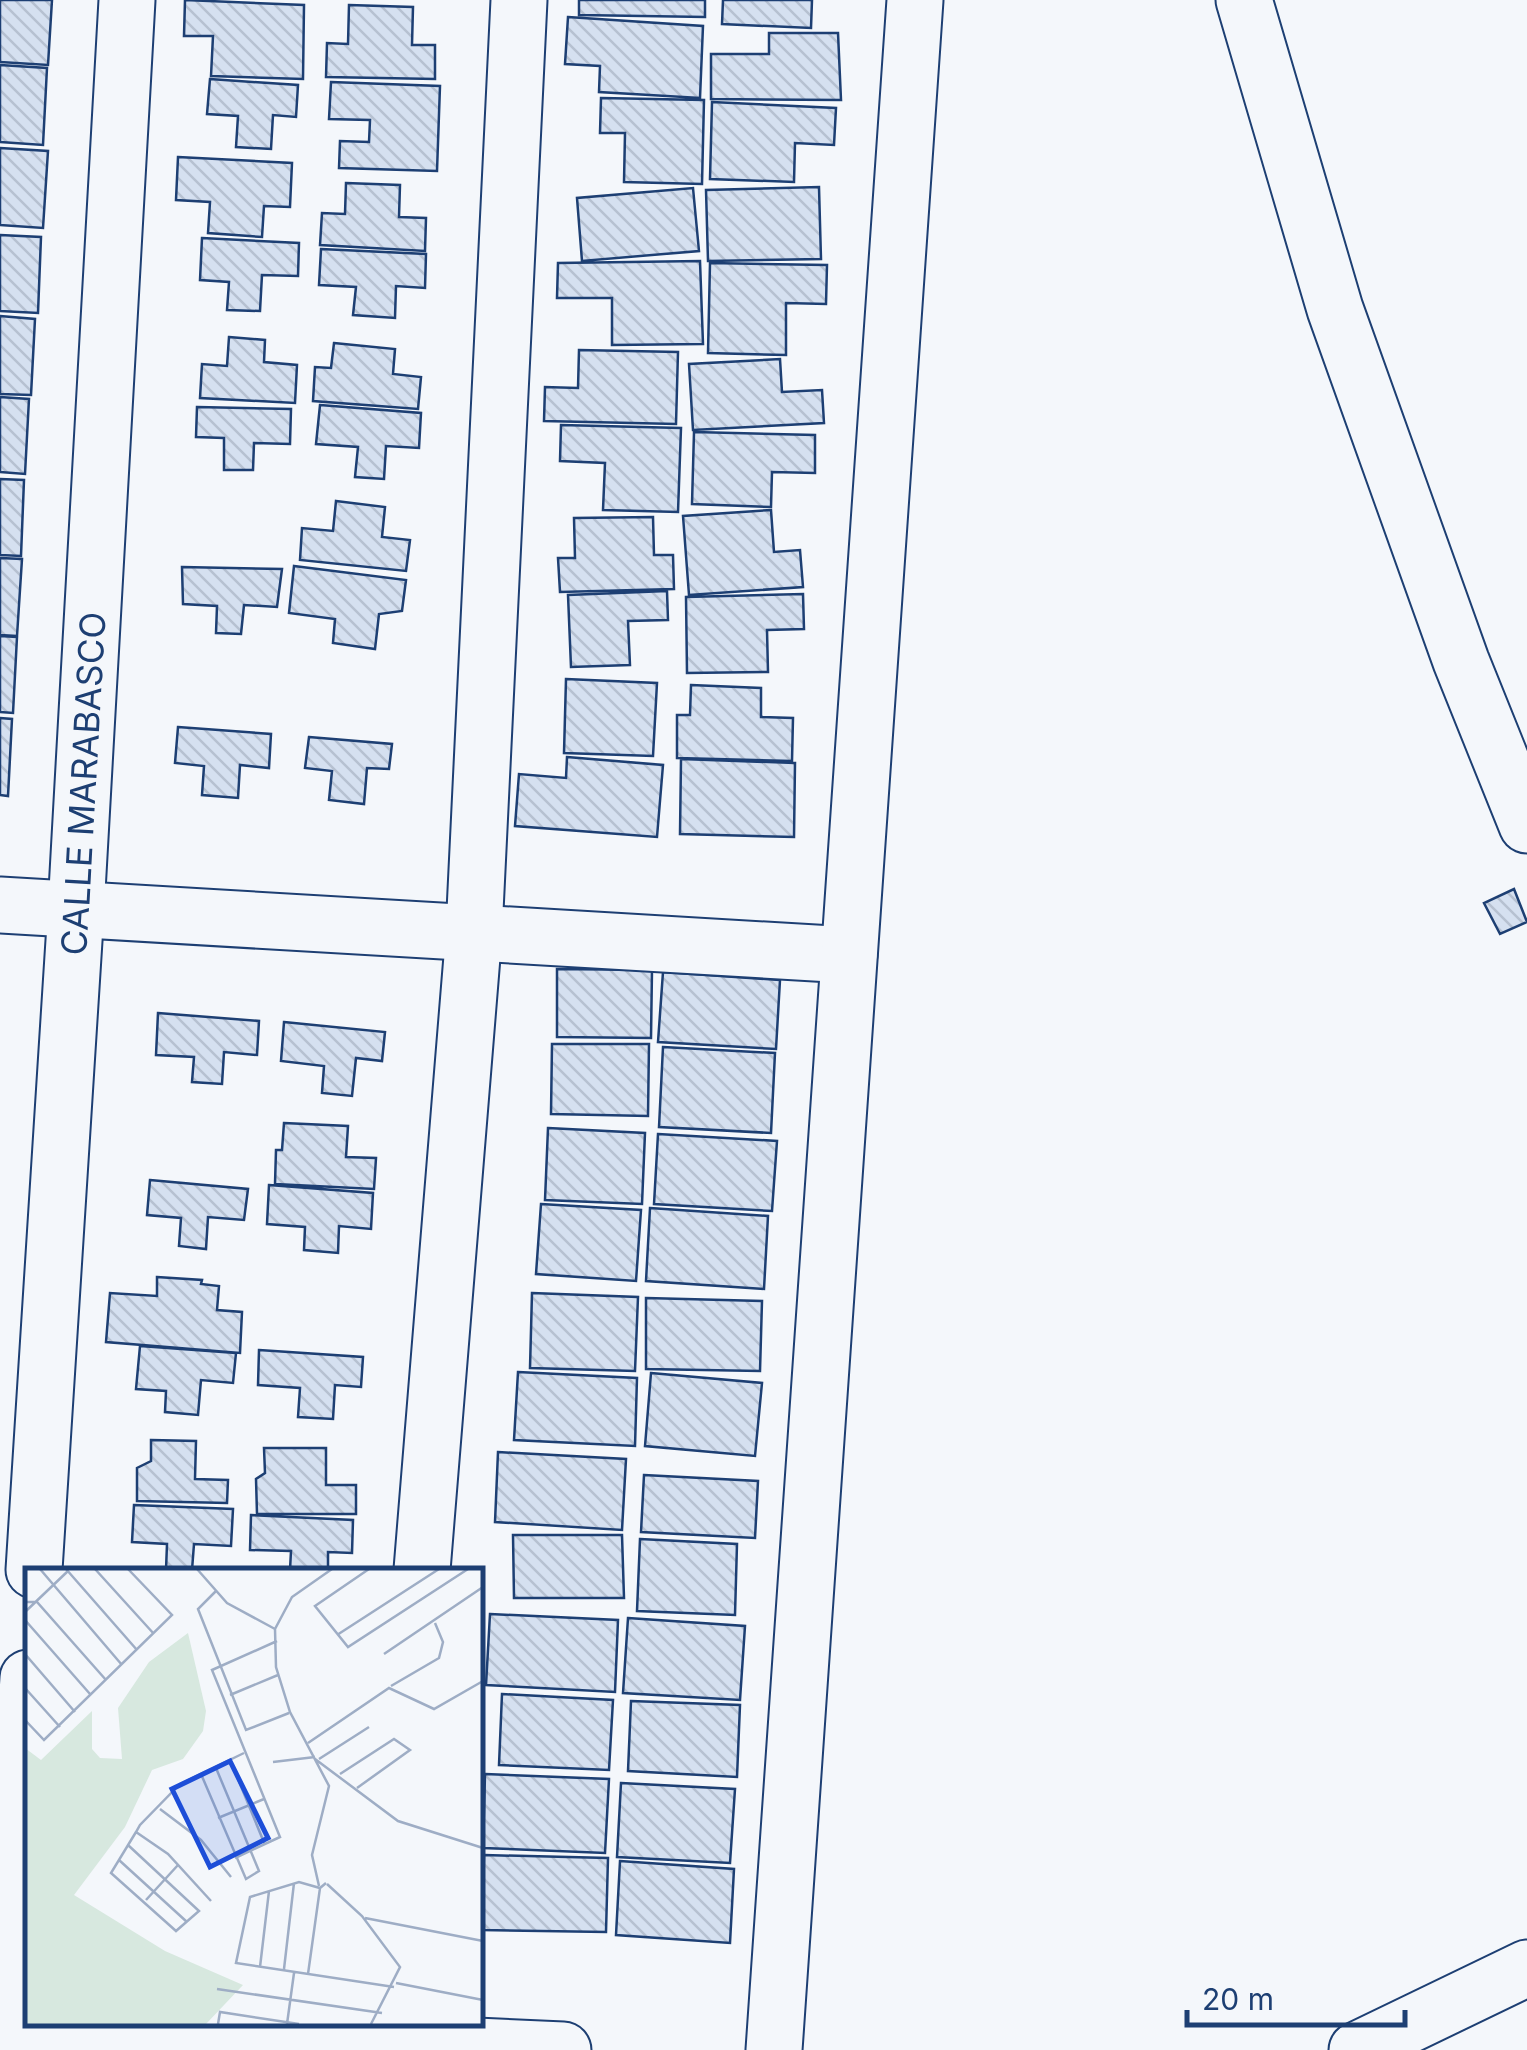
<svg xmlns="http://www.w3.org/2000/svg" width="1527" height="2050" font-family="Inter,sans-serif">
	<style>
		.building { fill: url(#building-back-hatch); stroke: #1d3f73; stroke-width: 2.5 }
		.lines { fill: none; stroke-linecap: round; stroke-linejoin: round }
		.street-casing { stroke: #1d3f73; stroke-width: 59 }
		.street { stroke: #f4f7fb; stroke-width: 55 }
		.labels { text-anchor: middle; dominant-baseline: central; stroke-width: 8; stroke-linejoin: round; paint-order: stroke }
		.street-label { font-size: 35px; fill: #1d3f73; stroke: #f4f7fb }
		.inset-road { fill: none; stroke: #9eadc5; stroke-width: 2.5 }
		.view { fill: #1d4ed8; fill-opacity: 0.15; stroke: #1d4ed8; stroke-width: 5 }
		.inset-edge { fill: none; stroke: #1d3f73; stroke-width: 5 }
	</style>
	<defs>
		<pattern id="building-back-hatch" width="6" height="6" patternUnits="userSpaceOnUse" patternTransform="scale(2.5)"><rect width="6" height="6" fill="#d5e0f0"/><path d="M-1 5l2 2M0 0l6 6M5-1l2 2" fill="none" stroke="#b6c1d1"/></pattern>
	</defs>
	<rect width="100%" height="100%" fill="#f4f7fb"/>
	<path class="building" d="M 0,0 L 52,0 L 48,65 L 0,62 Z
		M 185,0 L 304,5 L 303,79 L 211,76 L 213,36 L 184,36 Z
		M 579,0 L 705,0 L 705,17 L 579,15 Z
		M 723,0 L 812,0 L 811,28 L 722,24 Z
		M 349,5 L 413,7 L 412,45 L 435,45 L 435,79 L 326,77 L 327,43 L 348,44 Z
		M 568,17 L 703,26 L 700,98 L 599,92 L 600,66 L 565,64 Z
		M 769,33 L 838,33 L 841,100 L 711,99 L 711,54 L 769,54 Z
		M 0,65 L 47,68 L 43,145 L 0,142 Z
		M 210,79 L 298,85 L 296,117 L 273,115 L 271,149 L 236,147 L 238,116 L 207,114 Z
		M 331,82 L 440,86 L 437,171 L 339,168 L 340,141 L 369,142 L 370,120 L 329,119 Z
		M 601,98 L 704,100 L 702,184 L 624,182 L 625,133 L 600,133 Z
		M 712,102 L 836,108 L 834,145 L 795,143 L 794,182 L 710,179 Z
		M 0,148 L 48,151 L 43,228 L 0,225 Z
		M 178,157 L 292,163 L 290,207 L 264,206 L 262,237 L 208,233 L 210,202 L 176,200 Z
		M 346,183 L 400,185 L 399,217 L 426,218 L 425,251 L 320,245 L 322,213 L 345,214 Z
		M 819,187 L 821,259 L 708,261 L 706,190 Z
		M 693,188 L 699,251 L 582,261 L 577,198 Z
		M 0,235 L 41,237 L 38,313 L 0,311 Z
		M 202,238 L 299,243 L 298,276 L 262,275 L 260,311 L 227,310 L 229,282 L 200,280 Z
		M 321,249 L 426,254 L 425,288 L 396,286 L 395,318 L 353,315 L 356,287 L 319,285 Z
		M 700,261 L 703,344 L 612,345 L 612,298 L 557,298 L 558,263 Z
		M 710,263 L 827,265 L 826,304 L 786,303 L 786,355 L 708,353 Z
		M 0,316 L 35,319 L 31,395 L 0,394 Z
		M 229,337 L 265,340 L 264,362 L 297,365 L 295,403 L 200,398 L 202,364 L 227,366 Z
		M 334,343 L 395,349 L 393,374 L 421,377 L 418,409 L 313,401 L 315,367 L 331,368 Z
		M 579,350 L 678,352 L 676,424 L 544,421 L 545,387 L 578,388 Z
		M 780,359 L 782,392 L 822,390 L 824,423 L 693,430 L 689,364 Z
		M 0,397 L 29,399 L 25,474 L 0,472 Z
		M 320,405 L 421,413 L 419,448 L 386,446 L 384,479 L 355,477 L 358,447 L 316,444 Z
		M 197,407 L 291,409 L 290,444 L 254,443 L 253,470 L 224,470 L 224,438 L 196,437 Z
		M 561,425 L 681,428 L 678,512 L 603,510 L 605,463 L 560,461 Z
		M 694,432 L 815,435 L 815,473 L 772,472 L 771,507 L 692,504 Z
		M 0,479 L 24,480 L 21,556 L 0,555 Z
		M 336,501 L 385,507 L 382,537 L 410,540 L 406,571 L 300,560 L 302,528 L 333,531 Z
		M 771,510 L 774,552 L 800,550 L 803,587 L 689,595 L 683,516 Z
		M 653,517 L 654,555 L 673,555 L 674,589 L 560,592 L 558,558 L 575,558 L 574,518 Z
		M 0,558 L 22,559 L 17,636 L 0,635 Z
		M 294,566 L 406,580 L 402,611 L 379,614 L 375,649 L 333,643 L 335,619 L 289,613 Z
		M 182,567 L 282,569 L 277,607 L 244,605 L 241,634 L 216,633 L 217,606 L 183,604 Z
		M 667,591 L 668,620 L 628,621 L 630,665 L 571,667 L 568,595 Z
		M 803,594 L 804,629 L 767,630 L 768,672 L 687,673 L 686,597 Z
		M 0,636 L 17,637 L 13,713 L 0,712 Z
		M 566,679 L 657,683 L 653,756 L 564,753 Z
		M 691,685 L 761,688 L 761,717 L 793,718 L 792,761 L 677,758 L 677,715 L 690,715 Z
		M 0,718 L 12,719 L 8,796 L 0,795 Z
		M 178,727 L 271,734 L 269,768 L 240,765 L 238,798 L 202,795 L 204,766 L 175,763 Z
		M 309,737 L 392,744 L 389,769 L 367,768 L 364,804 L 329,800 L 332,771 L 305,768 Z
		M 567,757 L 663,765 L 657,837 L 515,826 L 519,774 L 566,778 Z
		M 681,759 L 795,763 L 794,837 L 680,834 Z
		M 1514,889 L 1527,922 L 1500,934 L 1484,903 Z
		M 557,969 L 652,970 L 651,1038 L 557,1037 Z
		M 663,972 L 780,980 L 776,1049 L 658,1042 Z
		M 158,1013 L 259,1021 L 257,1055 L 224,1052 L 222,1084 L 192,1082 L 194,1057 L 156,1055 Z
		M 284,1022 L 385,1032 L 382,1061 L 356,1058 L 352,1096 L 322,1093 L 324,1066 L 281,1061 Z
		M 552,1044 L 649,1044 L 648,1116 L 551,1114 Z
		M 663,1047 L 775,1053 L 771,1133 L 659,1127 Z
		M 284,1123 L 348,1126 L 346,1157 L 376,1158 L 374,1189 L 275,1184 L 276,1150 L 282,1150 Z
		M 548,1128 L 645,1133 L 642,1204 L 545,1200 Z
		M 658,1134 L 777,1141 L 772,1211 L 654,1204 Z
		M 150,1180 L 248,1189 L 244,1220 L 208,1217 L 206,1249 L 179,1246 L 181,1218 L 147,1215 Z
		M 269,1185 L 373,1193 L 371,1229 L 339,1226 L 338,1253 L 304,1250 L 305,1227 L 267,1224 Z
		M 541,1204 L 641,1210 L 636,1281 L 536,1274 Z
		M 650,1208 L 768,1216 L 764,1289 L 646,1281 Z
		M 157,1277 L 202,1280 L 201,1284 L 219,1286 L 217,1310 L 242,1312 L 240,1353 L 106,1342 L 110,1293 L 157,1296 Z
		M 532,1293 L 638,1297 L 635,1371 L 530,1368 Z
		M 646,1298 L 762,1301 L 760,1371 L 646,1369 Z
		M 140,1346 L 236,1353 L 233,1383 L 201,1380 L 198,1415 L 165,1412 L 166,1391 L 136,1389 Z
		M 259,1350 L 363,1357 L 361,1387 L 335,1385 L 333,1419 L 298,1417 L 300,1388 L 258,1385 Z
		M 518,1372 L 637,1378 L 635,1446 L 514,1440 Z
		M 651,1373 L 762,1383 L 755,1456 L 645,1446 Z
		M 151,1440 L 196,1441 L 195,1479 L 228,1480 L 227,1503 L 137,1501 L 137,1468 L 151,1461 Z
		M 264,1448 L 326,1448 L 326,1485 L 356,1485 L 356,1514 L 257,1514 L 256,1479 L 265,1473 Z
		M 498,1452 L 626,1459 L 622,1530 L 495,1522 Z
		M 644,1475 L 758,1481 L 755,1538 L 641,1532 Z
		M 134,1505 L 233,1509 L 231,1546 L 194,1544 L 192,1570 L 166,1570 L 167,1544 L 132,1542 Z
		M 251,1515 L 353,1520 L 352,1553 L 328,1552 L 328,1570 L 290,1570 L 291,1551 L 250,1550 Z
		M 513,1535 L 622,1535 L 624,1598 L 514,1598 Z
		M 640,1539 L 737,1544 L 735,1615 L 637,1611 Z
		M 490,1614 L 618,1620 L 615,1692 L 486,1685 Z
		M 628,1618 L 745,1626 L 740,1700 L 623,1693 Z
		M 502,1694 L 613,1700 L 609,1770 L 499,1765 Z
		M 631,1701 L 740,1705 L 737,1777 L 628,1771 Z
		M 485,1774 L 609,1779 L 605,1853 L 483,1848 Z
		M 621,1783 L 735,1789 L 730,1863 L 617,1857 Z
		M 484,1855 L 608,1858 L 606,1932 L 482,1930 Z
		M 620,1861 L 734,1869 L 730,1943 L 616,1935 Z"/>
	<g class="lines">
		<defs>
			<g id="street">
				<path d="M 1244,0 L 1335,309 L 1461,661 L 1527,825"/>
				<path d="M 0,905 L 849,955"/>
				<path id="s1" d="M 34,1570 L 76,909 L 127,0"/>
				<path d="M 422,1570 L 474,932 L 519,0"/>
				<path d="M 0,2024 L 563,2050"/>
				<path d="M 5,2024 L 28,1678"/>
				<path d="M 774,2050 L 915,0"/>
				<path d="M 1357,2050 L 1527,1968"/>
			</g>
		</defs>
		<use href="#street" class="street-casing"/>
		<use href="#street" class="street"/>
	</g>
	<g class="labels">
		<g class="street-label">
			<text stroke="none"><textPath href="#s1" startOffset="788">CALLE MARABASCO</textPath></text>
		</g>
	</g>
	<g transform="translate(25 1568)">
		<rect width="458" height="458" fill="#f4f7fb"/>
		<path d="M 163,65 L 181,143 L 178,163 L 158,191 L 127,202 L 100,259 L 49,327 L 140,383 L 218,417 L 181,456 L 0,456 L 0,180 L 16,192 L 67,143 L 67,181 L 75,190 L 97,191 L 93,140 L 124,94 Z" fill="#d7e8df"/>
		<path class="inset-road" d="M 15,1 L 97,97M 41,1 L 112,82M 70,1 L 129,66M 172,1 L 202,35 L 250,61M 344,1 L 290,38 L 323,79 L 443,1M 191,23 L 173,41 L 221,162 L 264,145M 0,34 L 12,34 L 81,112M 0,44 L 43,3M 0,52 L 65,126M 312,67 L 414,1M 0,86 L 50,144M 359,86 L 458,19M 366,118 L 414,90 L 418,74 L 410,55M 0,120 L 35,159M 205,127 L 253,107M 0,152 L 19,172 L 147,47 L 103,1M 283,175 L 364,120 L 409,141 L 458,113M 290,191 L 373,253 L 458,280M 294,191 L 344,159M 206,194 L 240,277M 248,194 L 290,189M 176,206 L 221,311 L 234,303 L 191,200M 315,206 L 369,171 L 385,182 L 332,220M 135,241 L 176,272 L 206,309M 193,250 L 239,231M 111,264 L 143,286 L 186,333M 103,277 L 174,343 L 151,363 L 86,305 L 111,264 L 115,257 L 155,216 L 219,185M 210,290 L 255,269 L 187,102 L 252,73M 94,292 L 162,354M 301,315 L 295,320 L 274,314 L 225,329 L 211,395 L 369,419M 302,316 L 337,348 L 375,399 L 346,456M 294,318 L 287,287 L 304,218 L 265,144 L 251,99 L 250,61 L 267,29 L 307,1M 121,332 L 153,297M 340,350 L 458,373M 235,399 L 244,323M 259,401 L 269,315M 283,406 L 295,320M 371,415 L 458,432M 192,421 L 357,445M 193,456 L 195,444 L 274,456M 262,456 L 269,405"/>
		<path class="view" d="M 205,193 L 243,270 L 185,299 L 147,221 Z"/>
		<rect width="458" height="458" class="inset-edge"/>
	</g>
	<path d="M1187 2010v15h218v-15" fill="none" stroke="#1d3f73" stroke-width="5"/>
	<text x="1202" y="2010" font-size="30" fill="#1d3f73" stroke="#f4f7fb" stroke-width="8" paint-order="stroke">20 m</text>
</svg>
